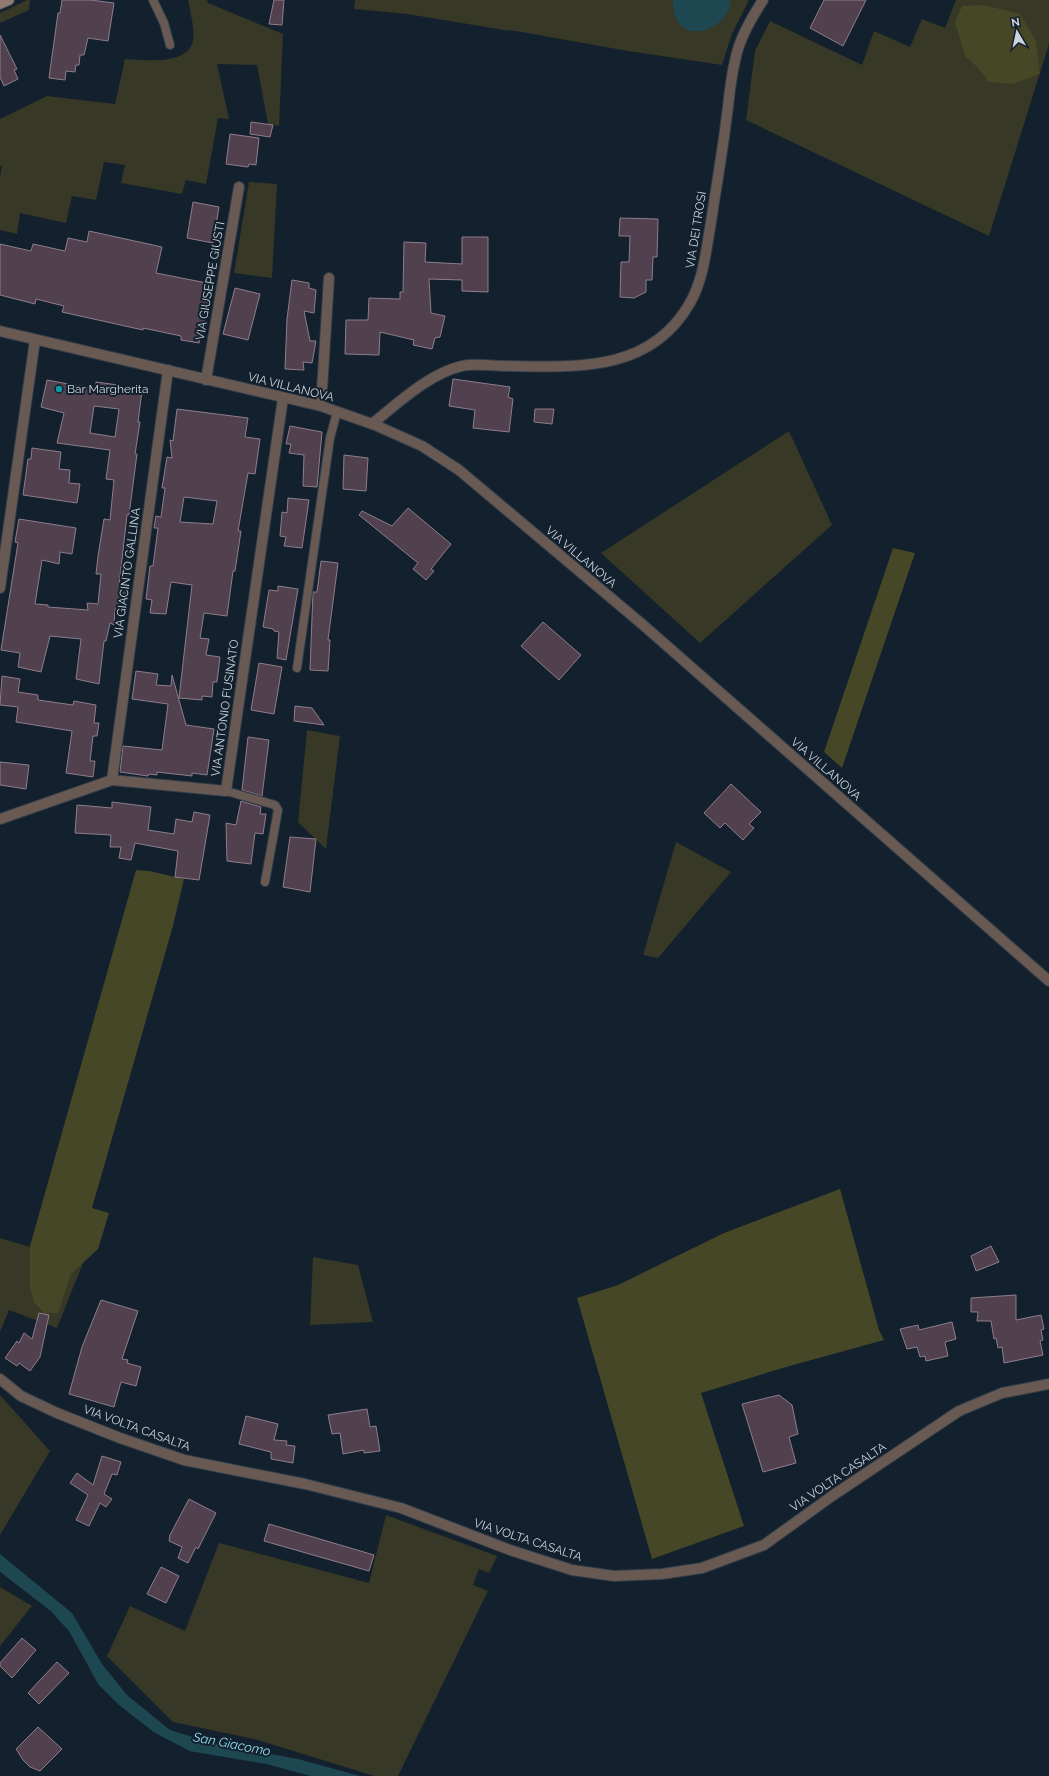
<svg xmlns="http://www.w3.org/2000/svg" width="1049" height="1776" font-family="Raleway,sans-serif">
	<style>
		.green { fill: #373825 }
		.forest { fill: #454726 }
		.water { fill: #1d4852 }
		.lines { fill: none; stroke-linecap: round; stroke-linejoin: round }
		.stream { stroke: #1d4852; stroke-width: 4.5 }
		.building { fill: #51414f; stroke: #8f7d8c; fill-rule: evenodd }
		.service-casing { stroke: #303d49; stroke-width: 10 }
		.minor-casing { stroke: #303d49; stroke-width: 12 }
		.tertiary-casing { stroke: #303d49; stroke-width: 12 }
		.secondary-casing { stroke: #303d49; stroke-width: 12 }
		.service { stroke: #695953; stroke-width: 8 }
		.minor { stroke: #695953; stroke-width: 10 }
		.tertiary { stroke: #695953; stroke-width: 10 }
		.secondary { stroke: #937a71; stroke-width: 10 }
		.culture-dot { fill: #0f9aa8; stroke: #13202d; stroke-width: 1.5 }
		.labels { text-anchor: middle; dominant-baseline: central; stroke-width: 4; stroke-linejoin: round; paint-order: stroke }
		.street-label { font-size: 12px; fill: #cbd4dd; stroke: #13202d }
		.poi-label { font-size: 12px; fill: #cbd4dd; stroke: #13202d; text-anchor: start }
		.water-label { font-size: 13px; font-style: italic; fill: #91dff1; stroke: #13202d }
	</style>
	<rect width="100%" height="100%" fill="#13202d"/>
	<path class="green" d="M 27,0 L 30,0 L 29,10 L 0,23 L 0,13 Z
		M 188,0 L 207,0 L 208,3 L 283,34 L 279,126 L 268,124 L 257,65 L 217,64 L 229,119 L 218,118 L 206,184 L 186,180 L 182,194 L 121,183 L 125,165 L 104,162 L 96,200 L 72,196 L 66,223 L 20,213 L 17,234 L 0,230 L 0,177 L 2,166 L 0,166 L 0,119 L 47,96 L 115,104 L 125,59 C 144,60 189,66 193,40 C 195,29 190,11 188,0 Z
		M 355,0 L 749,0 L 732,34 L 722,65 L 628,51 L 516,31 L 504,30 L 407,14 L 354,9 Z
		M 956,0 L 1049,0 L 1049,44 L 989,236 L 746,120 L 755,51 L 770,21 L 862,65 L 874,31 L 910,47 L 922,19 L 945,28 Z
		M 249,182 L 277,184 L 272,278 L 234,273 Z
		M 789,431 L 832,525 L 700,643 L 601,553 Z
		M 307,730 L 340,736 L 326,849 L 298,822 Z
		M 676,842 L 731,872 L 658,958 L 643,955 Z
		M 0,1238 L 83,1263 L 57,1328 L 9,1310 L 0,1332 Z
		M 313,1257 L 358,1265 L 373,1322 L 310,1325 Z
		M 0,1395 L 50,1451 L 0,1535 Z
		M 386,1515 L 497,1556 L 489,1573 L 479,1569 L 473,1585 L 488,1591 L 398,1776 L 374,1776 L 258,1740 L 173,1722 L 107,1656 L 130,1606 L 185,1631 L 219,1543 L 369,1583 Z
		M 0,1587 L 32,1606 L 0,1646 Z"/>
	<path class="forest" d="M 984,5 L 1020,14 L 1036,41 L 1040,74 L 1013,84 L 989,82 L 978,68 L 965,56 L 955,22 L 962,6 Z
		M 893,548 L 915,553 L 842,768 L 824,752 Z
		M 136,870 L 149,871 L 184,879 L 173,926 L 92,1208 L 109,1213 L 98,1249 L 71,1274 L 58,1313 L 44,1313 L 34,1302 L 30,1288 L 30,1246 Z
		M 840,1189 L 879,1330 L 884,1340 L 786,1367 L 701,1393 L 744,1526 L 652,1559 L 577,1298 L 618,1285 L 724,1233 Z"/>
	<path class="water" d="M 673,0 L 731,0 C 730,4 729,11 726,15 C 714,32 683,41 675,15 C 674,10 672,5 673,0 Z
		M 0,1554 L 72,1613 L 102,1664 L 127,1695 L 170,1730 L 212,1743 L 298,1759 L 360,1776 L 319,1776 L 268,1762 L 191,1749 L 156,1731 L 120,1703 L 100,1683 L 71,1630 L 53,1610 L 0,1569 Z"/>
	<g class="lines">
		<path class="stream" d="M 0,1569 L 53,1610 L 71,1630 L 100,1683 L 120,1703 L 156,1731 L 191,1749 L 268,1762 L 319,1776"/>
	</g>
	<path class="building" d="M 62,0 L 91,0 L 114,3 L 108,41 L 88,38 L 84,55 L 80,55 L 79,65 L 76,65 L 75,72 L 66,71 L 65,80 L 49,78 L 58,13 L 60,13 Z
		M 274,0 L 284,0 L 282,25 L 269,24 Z
		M 824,0 L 866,0 L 843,46 L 810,28 Z
		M 0,35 L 17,69 L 14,70 L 18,79 L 4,86 L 0,77 Z
		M 251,122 L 273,125 L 270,137 L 250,134 Z
		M 230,134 L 259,138 L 256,165 L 249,164 L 248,167 L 226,164 Z
		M 193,202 L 219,207 L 213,243 L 187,238 Z
		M 620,218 L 658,219 L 657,257 L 653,257 L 652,280 L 646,280 L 646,292 L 634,298 L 620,297 L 621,262 L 629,262 L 630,236 L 619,236 Z
		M 89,231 L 162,247 L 156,273 L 212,284 L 199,343 L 181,340 L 181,336 L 143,328 L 143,330 L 62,312 L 64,306 L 36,299 L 35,304 L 0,295 L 0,244 L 31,251 L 33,244 L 65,251 L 68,238 L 87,242 Z
		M 462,237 L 488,237 L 488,292 L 462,291 L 462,280 L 429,279 L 431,313 L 445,316 L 440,337 L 435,338 L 432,349 L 413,345 L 414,340 L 380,332 L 379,355 L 345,354 L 346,320 L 368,320 L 369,298 L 400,299 L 400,292 L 403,292 L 404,242 L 426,243 L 425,262 L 462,264 Z
		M 292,280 L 309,283 L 309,288 L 316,290 L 314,313 L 304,311 L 310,341 L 316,341 L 312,363 L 303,362 L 304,370 L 285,369 L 287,319 Z
		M 235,288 L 260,294 L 248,340 L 223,334 Z
		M 453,379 L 510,387 L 508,397 L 513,399 L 509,432 L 473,428 L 475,410 L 449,406 Z
		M 47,380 L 96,389 L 96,382 L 118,385 L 116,388 L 142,391 L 138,422 L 140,422 L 135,454 L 137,454 L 129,515 L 127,515 L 119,586 L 126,587 L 124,611 L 115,609 L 114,625 L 110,623 L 106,641 L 104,641 L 99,684 L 76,679 L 81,639 L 50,636 L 41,672 L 18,667 L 20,653 L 1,650 L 18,543 L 15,542 L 19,519 L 76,528 L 72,554 L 60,552 L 59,564 L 42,560 L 35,604 L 48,605 L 48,607 L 88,610 L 87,603 L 98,604 L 101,574 L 96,574 L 98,556 L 104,519 L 110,520 L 114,480 L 106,479 L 110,450 L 57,443 L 64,413 L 41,407 ZM 94,406 L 119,409 L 115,437 L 90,433 Z
		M 177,409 L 248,418 L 245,437 L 260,439 L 255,474 L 248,473 L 238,531 L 241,531 L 235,571 L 233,571 L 227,616 L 204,613 L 200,638 L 209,639 L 206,655 L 220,657 L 217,682 L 213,682 L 212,697 L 202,696 L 202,700 L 179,698 L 192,585 L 171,582 L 166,614 L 150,613 L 152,600 L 146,599 L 150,566 L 153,566 L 158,528 L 154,528 L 156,516 L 161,517 L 165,488 L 162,488 L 167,457 L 172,458 L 170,440 L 173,441 ZM 184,497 L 217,501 L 213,524 L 180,522 Z
		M 535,409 L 554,409 L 552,424 L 534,422 Z
		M 290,426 L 322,432 L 317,487 L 303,486 L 304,455 L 289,453 L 291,444 L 286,444 Z
		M 32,448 L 61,452 L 59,469 L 70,470 L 69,483 L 80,484 L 77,503 L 23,495 L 28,459 L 31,459 Z
		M 344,455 L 368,458 L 366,491 L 343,489 Z
		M 288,498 L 309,500 L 302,548 L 284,546 L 286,537 L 280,536 L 282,512 L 287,513 Z
		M 408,508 L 451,544 L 431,569 L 434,571 L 426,580 L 413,569 L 418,563 L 359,515 L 362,511 L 392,526 Z
		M 321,561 L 338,563 L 328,640 L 330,640 L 328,671 L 310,670 L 313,592 L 317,592 Z
		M 278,586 L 298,589 L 286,660 L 277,658 L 279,632 L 274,631 L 273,629 L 263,627 L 269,590 L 278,591 Z
		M 543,622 L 581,655 L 559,680 L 521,646 Z
		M 259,663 L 282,667 L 274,714 L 251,710 Z
		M 136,671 L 158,674 L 156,685 L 171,686 L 172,675 L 186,725 L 214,729 L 207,775 L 192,773 L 192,776 L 157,772 L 157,775 L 149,774 L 148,776 L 120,772 L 123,746 L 162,750 L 168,704 L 132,699 Z
		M 2,676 L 20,679 L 18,692 L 38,695 L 38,700 L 73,705 L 74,701 L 96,705 L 94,723 L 99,723 L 97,736 L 93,736 L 90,761 L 95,761 L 93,777 L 66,773 L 72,731 L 16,722 L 18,707 L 0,705 Z
		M 295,706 L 312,708 L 324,725 L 294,721 Z
		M 248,737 L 269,740 L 262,796 L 242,790 Z
		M 0,762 L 29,765 L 26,789 L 0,785 Z
		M 731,784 L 761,812 L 749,824 L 754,828 L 743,840 L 725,823 L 720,828 L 704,813 Z
		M 241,801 L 261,807 L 260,814 L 266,814 L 263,834 L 255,833 L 251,864 L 227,861 L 226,823 L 236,825 Z
		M 112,802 L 151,807 L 148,830 L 174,834 L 176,819 L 192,822 L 194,812 L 210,815 L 199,880 L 175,877 L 178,851 L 135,843 L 131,860 L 119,858 L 121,847 L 110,847 L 111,835 L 75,833 L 77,805 L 112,808 Z
		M 290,837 L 316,839 L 310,892 L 283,887 Z
		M 991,1246 L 999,1262 L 976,1271 L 971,1256 Z
		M 1016,1295 L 1016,1320 L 1041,1315 L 1044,1329 L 1041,1330 L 1043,1340 L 1040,1341 L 1043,1355 L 1004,1363 L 1002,1347 L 998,1348 L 996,1338 L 994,1339 L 991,1321 L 977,1321 L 978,1312 L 971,1312 L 971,1298 Z
		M 101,1300 L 138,1311 L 122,1359 L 128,1360 L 127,1363 L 141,1367 L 136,1386 L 121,1382 L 114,1407 L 69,1394 L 82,1347 Z
		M 39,1313 L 49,1315 L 40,1357 L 30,1371 L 19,1363 L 17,1366 L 5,1358 L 17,1341 L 19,1343 L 24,1333 L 32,1339 Z
		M 952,1322 L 956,1339 L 945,1342 L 948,1356 L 926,1361 L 925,1356 L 920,1357 L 917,1347 L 907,1349 L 900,1329 L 918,1325 L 919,1330 Z
		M 779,1395 L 792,1405 L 798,1434 L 789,1437 L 796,1463 L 763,1472 L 742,1404 Z
		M 367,1409 L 370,1427 L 376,1426 L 380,1451 L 364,1453 L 364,1450 L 343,1454 L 340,1433 L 332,1434 L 328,1415 Z
		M 246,1416 L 278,1424 L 274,1440 L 287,1441 L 286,1445 L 295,1446 L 293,1463 L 271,1459 L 271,1452 L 239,1444 Z
		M 102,1456 L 121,1462 L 117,1475 L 112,1474 L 104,1494 L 112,1499 L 106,1507 L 100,1503 L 89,1526 L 76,1520 L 88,1495 L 70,1483 L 77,1473 L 93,1485 Z
		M 189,1499 L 216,1513 L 198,1549 L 196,1547 L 188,1563 L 178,1558 L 182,1547 L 169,1541 L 170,1535 Z
		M 269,1524 L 374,1555 L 369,1571 L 264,1541 Z
		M 161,1567 L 179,1576 L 166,1603 L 147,1594 Z
		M 22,1638 L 36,1650 L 12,1678 L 0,1666 L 0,1663 Z
		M 57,1662 L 69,1673 L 39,1704 L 28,1693 Z
		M 38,1727 L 62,1749 L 40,1771 L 30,1767 L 23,1760 L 16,1749 Z"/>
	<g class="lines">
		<defs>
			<path id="service" d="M 153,0 L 164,23 L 170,45
				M 297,668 L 330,438 L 337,412
				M 226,791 L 275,805 L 278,810 L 265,882"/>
			<path id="minor" d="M 206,380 L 239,187
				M 321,406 L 329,278
				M 372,424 C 398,403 430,373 462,366 C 476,363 493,366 506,366 C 576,367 650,373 690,303 C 704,278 706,250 711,222 C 716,188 722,155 726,122 C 729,102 730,81 735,61 C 739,39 751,19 763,0
				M 0,588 L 35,340
				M 112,780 L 168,370
				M 0,819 L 112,780 L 226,791 L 283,398
				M 0,1379 L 21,1396 L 57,1413 L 120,1438 L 184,1460 L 305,1484 L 401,1508 L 510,1550 L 572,1570 L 614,1576 L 662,1574 L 702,1568 L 764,1545 L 832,1496 L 959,1411 L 1002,1393 L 1049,1384"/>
			<path id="tertiary" d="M 0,331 L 321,406 L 375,425 L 422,446 L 459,470 L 642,624 L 1049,981"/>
			<path id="secondary" d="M 0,4 L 9,0"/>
		</defs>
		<use href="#service" class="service-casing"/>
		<use href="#minor" class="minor-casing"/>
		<use href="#tertiary" class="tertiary-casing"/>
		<use href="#secondary" class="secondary-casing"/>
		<use href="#service" class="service"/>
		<use href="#minor" class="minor"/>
		<use href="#tertiary" class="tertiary"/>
		<use href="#secondary" class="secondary"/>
	</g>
	<circle class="culture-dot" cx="59" cy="389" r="4"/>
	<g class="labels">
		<g class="street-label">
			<text transform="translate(696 230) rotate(-81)">VIA DEI TROSI</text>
			<text transform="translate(210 281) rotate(-80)">VIA GIUSEPPE GIUSTI</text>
			<text transform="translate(291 387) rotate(14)">VIA VILLANOVA</text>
			<text transform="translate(581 557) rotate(40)">VIA VILLANOVA</text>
			<text transform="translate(127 573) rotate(-82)">VIA GIACINTO GALLINA</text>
			<text transform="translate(225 708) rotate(-82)">VIA ANTONIO FUSINATO</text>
			<text transform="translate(826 769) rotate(41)">VIA VILLANOVA</text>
			<text transform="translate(137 1428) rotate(20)">VIA VOLTA CASALTA</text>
			<text transform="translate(838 1477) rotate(-34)">VIA VOLTA CASALTA</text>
			<text transform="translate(528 1540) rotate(18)">VIA VOLTA CASALTA</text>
		</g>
		<g class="poi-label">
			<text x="67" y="389">Bar Margherita</text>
		</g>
		<g class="water-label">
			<text transform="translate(232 1744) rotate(11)">San Giacomo</text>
		</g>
	</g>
	<g transform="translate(1017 32) rotate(351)" stroke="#13202d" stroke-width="3" paint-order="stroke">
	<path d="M0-3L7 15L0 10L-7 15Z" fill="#cbd4dd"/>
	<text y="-6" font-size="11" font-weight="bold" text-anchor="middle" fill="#cbd4dd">N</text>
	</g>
</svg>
